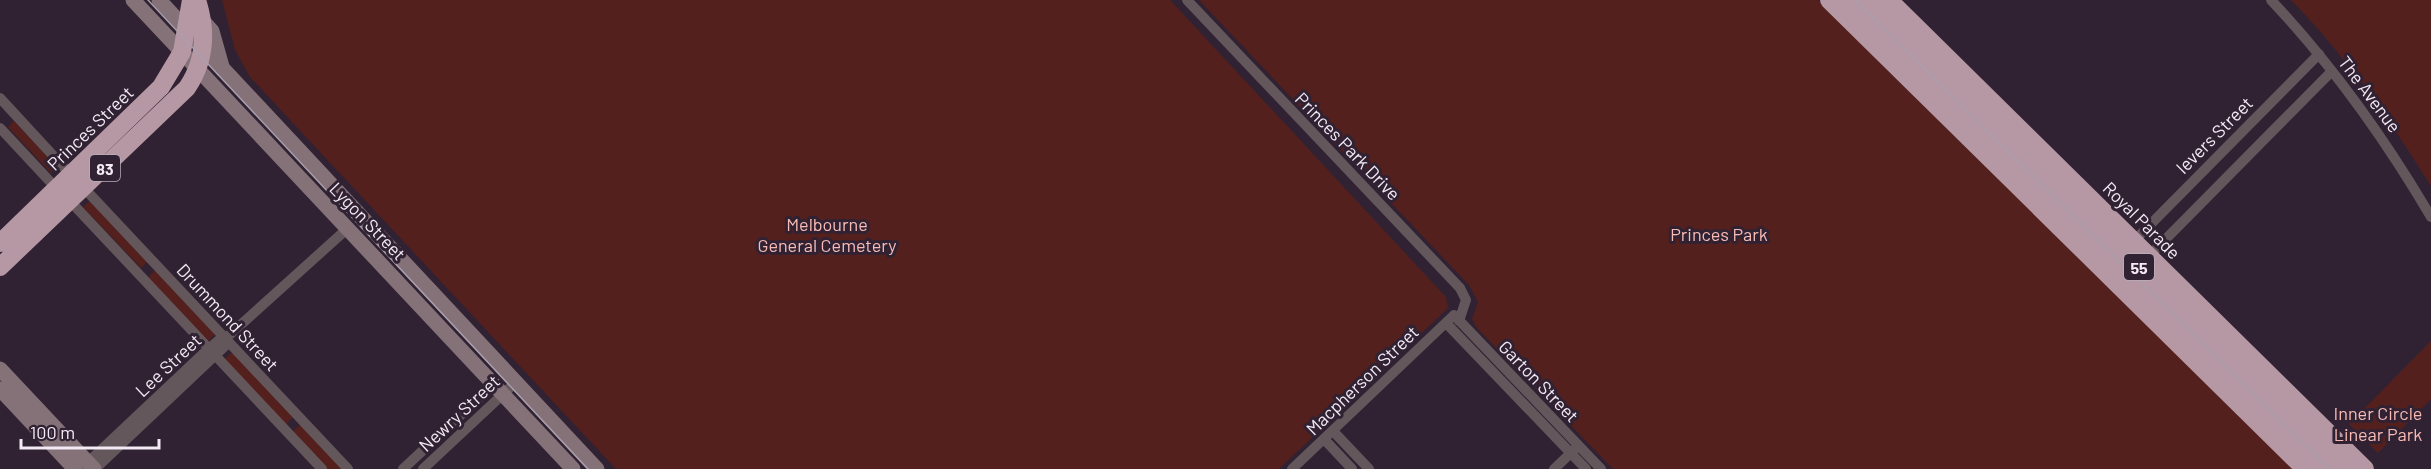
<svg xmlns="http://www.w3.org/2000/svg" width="2431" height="469" font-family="Barlow,sans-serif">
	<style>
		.green { fill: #54201d }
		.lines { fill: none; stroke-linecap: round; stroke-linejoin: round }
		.street { stroke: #63575b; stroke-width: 10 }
		.secondary { stroke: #847278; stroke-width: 15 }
		.highway { stroke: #b598a3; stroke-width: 18 }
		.tram { stroke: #aa9fac; stroke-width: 1.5 }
		.labels { text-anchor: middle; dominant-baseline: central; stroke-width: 6; stroke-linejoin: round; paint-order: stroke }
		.shield { fill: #302233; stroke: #b9aebb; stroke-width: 1.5 }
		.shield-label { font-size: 16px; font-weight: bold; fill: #f4eaf5 }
		.street-label { font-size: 18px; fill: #f4eaf5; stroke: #302233 }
		.park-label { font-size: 18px; fill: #f9bbb4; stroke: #302233 }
	</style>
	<rect width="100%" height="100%" fill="#302233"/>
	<path class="green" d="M 222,0 L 1170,0 L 1446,297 L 1448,308 L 1279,469 L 616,469 L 250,77 L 235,50 Z
		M 1199,0 L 1818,0 L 2295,469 L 1613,469 L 1477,328 L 1472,319 L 1478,302 L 1469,285 Z
		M 2291,0 L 2431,0 L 2431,186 C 2392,124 2343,52 2291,0 Z
		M 14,121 L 57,167 L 51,173 L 8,127 Z
		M 90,201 L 147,262 L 141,268 L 83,207 Z
		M 155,270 L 215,334 L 207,342 L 148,278 Z
		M 2431,341 L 2431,399 L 2378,453 L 2349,424 Z
		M 232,352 L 293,417 L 285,425 L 224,360 Z
		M 301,424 L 343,469 L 327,469 L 292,432 Z"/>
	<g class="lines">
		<path class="street" d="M 1187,0 L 1460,288 L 1466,300 L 1459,321
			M 2271,0 C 2333,66 2385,139 2431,217
			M 0,98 L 71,175
			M 0,128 L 57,189
			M 84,188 L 348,469
			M 70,201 L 322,469
			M 2134,241 L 2319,54
			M 2149,256 L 2332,71
			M 1446,323 L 1586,469
			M 1333,431 L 1369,469
			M 1324,439 L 1352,469
			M 84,466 L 204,353 L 220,339 L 226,338 L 348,228
			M 95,469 L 226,345 L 226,338
			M 403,469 L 494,384
			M 423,469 L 516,382
			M 1292,469 L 1454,315 L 1601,469
			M 1554,469 L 1576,448"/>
		<path class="secondary" d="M 133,0 L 573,469
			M 159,0 L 597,469
			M 203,21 L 212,31 L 223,70
			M 0,369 L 94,469
			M 0,389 L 75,469"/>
		<path class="highway" d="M 1829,0 L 2305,469
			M 1848,0 L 2323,469
			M 1869,0 L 2344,469
			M 1889,0 L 2365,469
			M 0,243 L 161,87 L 182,52 L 191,0
			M 0,267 L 187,88 C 206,60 207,31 197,0"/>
		<path class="tram" d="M 148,0 L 588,469
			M 1855,0 L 2330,469"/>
	</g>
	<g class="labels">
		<g class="shield">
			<rect x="90" y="155" width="30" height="26" rx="4.5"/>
			<rect x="2124" y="254" width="30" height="26" rx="4.5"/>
		</g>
		<g class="shield-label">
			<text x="105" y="168">83</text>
			<text x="2139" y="267">55</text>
		</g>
		<g class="street-label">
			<text transform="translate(2370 94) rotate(53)">The Avenue</text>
			<text transform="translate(90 128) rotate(-44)">Princes Street</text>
			<text transform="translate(2214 135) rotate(-45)">Ievers Street</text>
			<text transform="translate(1348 146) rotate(46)">Princes Park Drive</text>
			<text transform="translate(2142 220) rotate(45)">Royal Parade</text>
			<text transform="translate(368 221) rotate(46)">Lygon Street</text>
			<text transform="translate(228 317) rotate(47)">Drummond Street</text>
			<text transform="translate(168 365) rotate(-43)">Lee Street</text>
			<text transform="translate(1362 380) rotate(-44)">Macpherson Street</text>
			<text transform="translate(1539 381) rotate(46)">Garton Street</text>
			<text transform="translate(459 413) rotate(-43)">Newry Street</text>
		</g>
		<g class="park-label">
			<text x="827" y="224">Melbourne<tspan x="827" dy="21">General Cemetery</tspan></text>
			<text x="1719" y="234">Princes Park</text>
			<text x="2378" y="413">Inner Circle<tspan x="2378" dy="21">Linear Park</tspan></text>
		</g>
	</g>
	<path d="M21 439v9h138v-9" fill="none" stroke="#f4eaf5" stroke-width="3"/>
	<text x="30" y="439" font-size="18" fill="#f4eaf5" stroke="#302233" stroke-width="4.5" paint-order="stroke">100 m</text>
</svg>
